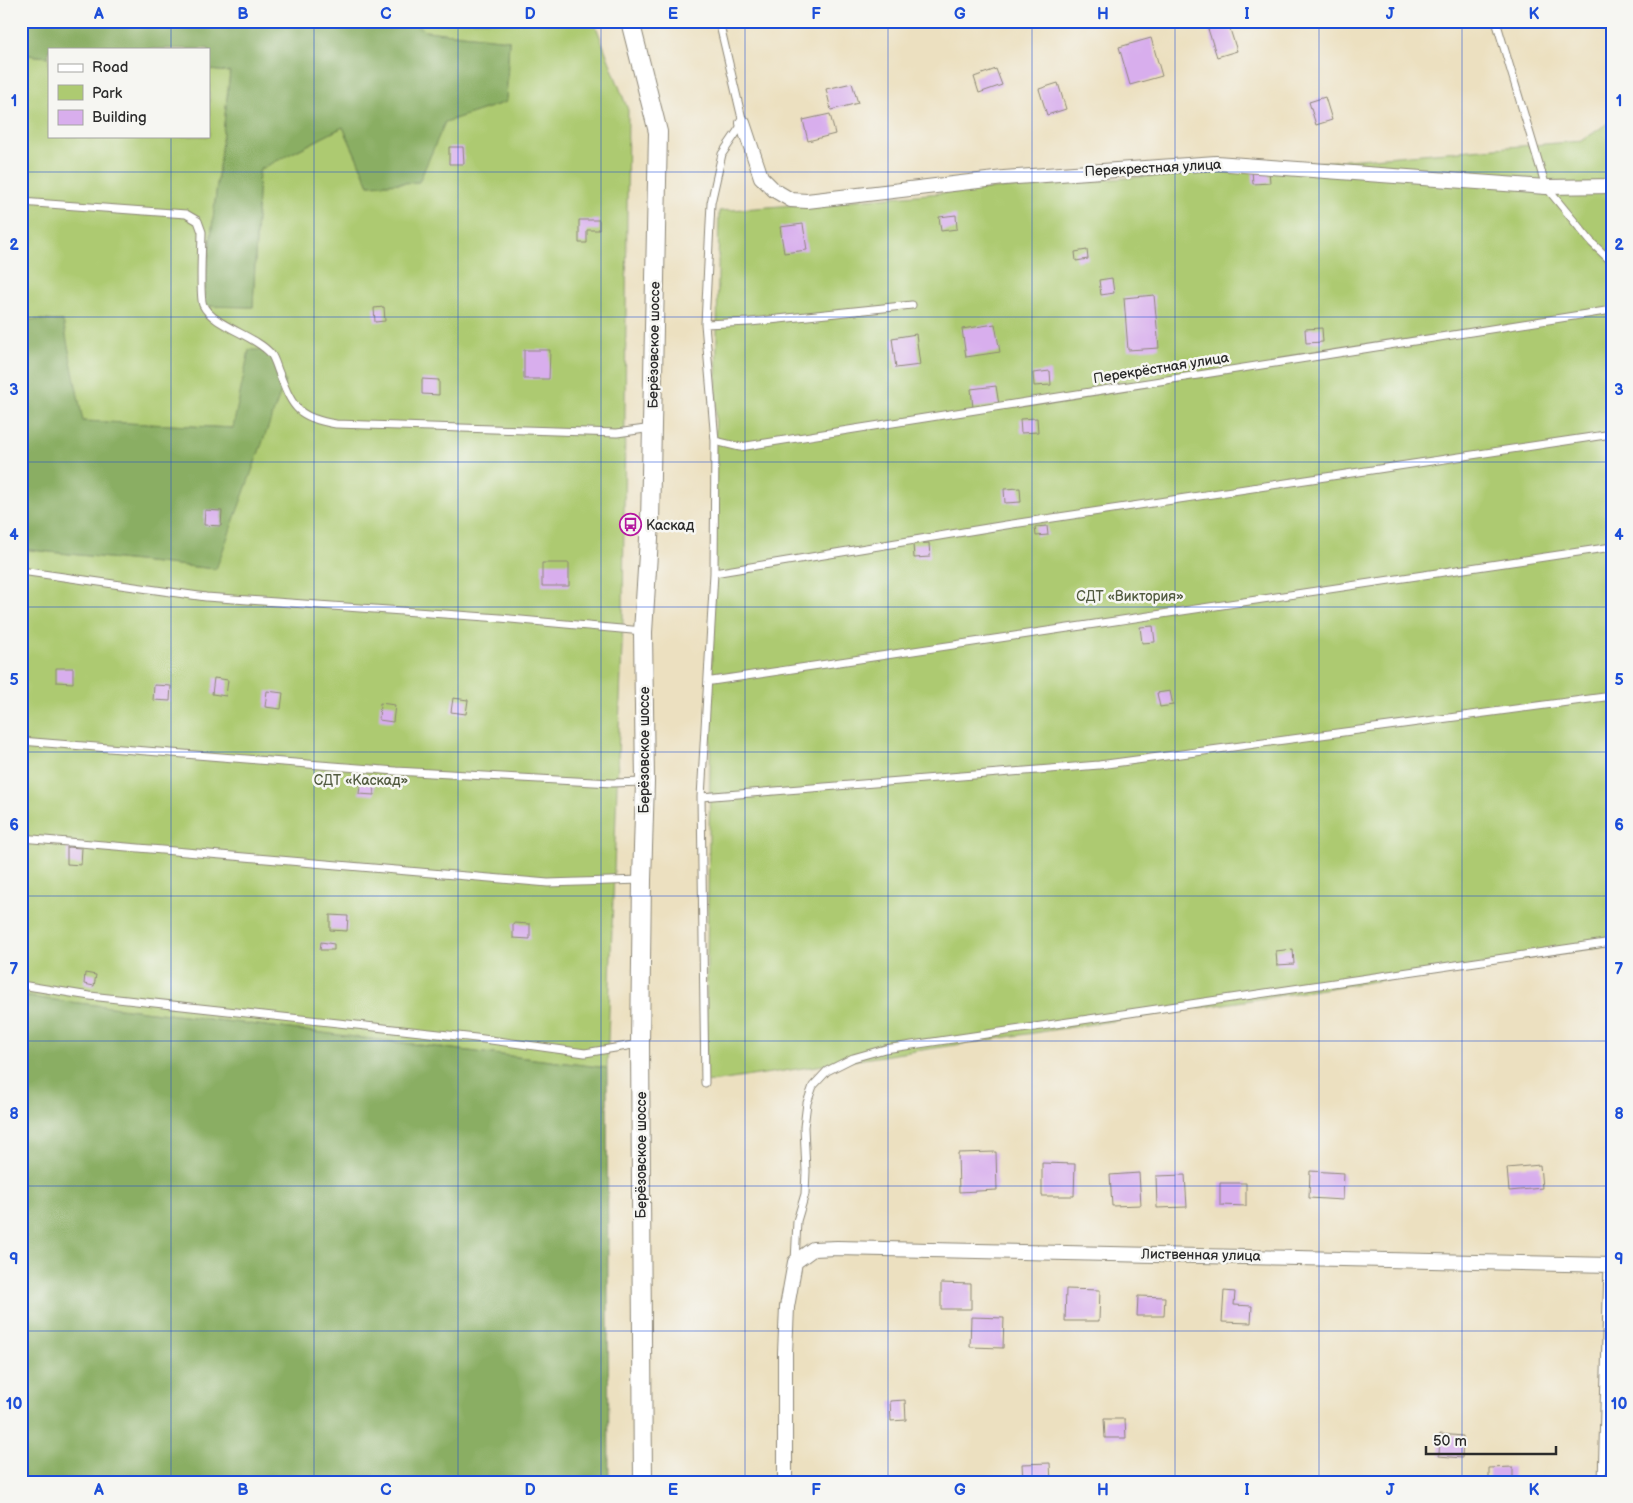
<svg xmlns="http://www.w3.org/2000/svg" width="1633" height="1503" font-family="'Balsamiq Sans',sans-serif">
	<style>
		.green { fill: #adca71; stroke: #6c7a4e }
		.forest { fill: #8aae63; stroke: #5a6c47 }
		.building { fill: #d8aeed }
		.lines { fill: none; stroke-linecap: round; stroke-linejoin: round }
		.service-casing { stroke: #8c8676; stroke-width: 9 }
		.minor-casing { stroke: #8c8676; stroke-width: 16 }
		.tertiary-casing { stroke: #8c8676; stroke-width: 20 }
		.service { stroke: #fff; stroke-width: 7 }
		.minor { stroke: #fff; stroke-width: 14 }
		.tertiary { stroke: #fff; stroke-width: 18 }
		.grid { fill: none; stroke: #1d4ed8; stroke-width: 1; stroke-opacity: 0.55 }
		.labels { text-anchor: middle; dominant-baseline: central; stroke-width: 5; stroke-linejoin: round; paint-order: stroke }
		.street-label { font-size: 14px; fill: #2b2b2b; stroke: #f6f6f2 }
		.poi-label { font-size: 14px; fill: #2b2b2b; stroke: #f6f6f2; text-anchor: start }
		.park-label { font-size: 14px; fill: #525b40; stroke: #f6f6f2 }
		.neatline { fill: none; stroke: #1d4ed8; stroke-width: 2 }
		.grid-label { font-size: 16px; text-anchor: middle; font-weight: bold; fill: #1d4ed8 }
	</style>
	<rect width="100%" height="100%" fill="#f6f6f2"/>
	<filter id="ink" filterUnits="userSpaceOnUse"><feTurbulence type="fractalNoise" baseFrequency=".02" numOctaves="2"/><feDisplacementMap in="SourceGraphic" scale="10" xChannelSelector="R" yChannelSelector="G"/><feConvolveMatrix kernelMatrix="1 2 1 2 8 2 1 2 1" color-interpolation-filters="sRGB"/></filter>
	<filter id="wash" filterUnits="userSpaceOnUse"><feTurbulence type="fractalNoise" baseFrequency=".0096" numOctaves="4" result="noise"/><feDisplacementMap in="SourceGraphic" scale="20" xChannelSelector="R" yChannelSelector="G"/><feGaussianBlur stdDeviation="1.12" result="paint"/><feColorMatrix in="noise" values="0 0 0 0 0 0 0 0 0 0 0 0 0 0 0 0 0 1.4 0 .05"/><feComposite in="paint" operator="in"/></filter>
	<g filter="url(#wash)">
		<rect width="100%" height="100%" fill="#ece0c0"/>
		<path class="green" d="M 21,21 L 27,21 L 26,55 L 49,57 L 49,136 L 209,136 L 209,70 L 230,72 L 203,306 L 253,307 L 259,170 L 343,127 L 369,185 L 418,182 L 445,122 L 506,102 L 509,40 L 424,31 L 415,21 L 594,21 L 628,110 L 623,617 L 607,1068 L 21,996 L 21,549 L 216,569 L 233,428 L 82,421 L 63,321 L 21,319 Z
			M 1612,120 L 1612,945 L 705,1083 L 719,211 L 1582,141 Z"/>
		<path class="forest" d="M 27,21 L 415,21 L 425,31 L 509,40 L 506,102 L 445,122 L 419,182 L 369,185 L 343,127 L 259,170 L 253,307 L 203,306 L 230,72 L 209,70 L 209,49 L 49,49 L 49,57 L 26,55 Z
			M 21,319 L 63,321 L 83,421 L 233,428 L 249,350 L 267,350 L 285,381 L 216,569 L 21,549 Z
			M 21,996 L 607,1068 L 609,1482 L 21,1482 Z"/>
		<g id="blocks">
			<path class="building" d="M 1228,23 L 1237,51 L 1217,57 L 1208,29 Z
				M 1151,38 L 1162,76 L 1130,85 L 1119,47 Z
				M 996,69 L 1002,85 L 979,93 L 974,77 Z
				M 852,83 L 858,103 L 831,110 L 826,89 Z
				M 1058,83 L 1066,109 L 1047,115 L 1039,89 Z
				M 1325,97 L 1332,120 L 1316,125 L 1309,102 Z
				M 830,114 L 835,134 L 808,141 L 803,120 Z
				M 449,147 L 463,147 L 464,164 L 449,164 Z
				M 1269,169 L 1270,183 L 1253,184 L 1252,170 Z
				M 956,215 L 957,229 L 941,231 L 939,217 Z
				M 579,220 L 599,220 L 599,230 L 587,230 L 587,243 L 579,243 Z
				M 803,224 L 807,250 L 784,253 L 780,227 Z
				M 1087,250 L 1088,259 L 1076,261 L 1075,252 Z
				M 1112,278 L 1114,293 L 1101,295 L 1099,280 Z
				M 1154,295 L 1159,348 L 1128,350 L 1124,298 Z
				M 384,307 L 385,321 L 375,322 L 374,308 Z
				M 995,324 L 1000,352 L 966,357 L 962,329 Z
				M 1322,328 L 1323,342 L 1306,343 L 1305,329 Z
				M 916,334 L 920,365 L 896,368 L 892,338 Z
				M 524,350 L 550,350 L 549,379 L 524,379 Z
				M 1050,371 L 1051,385 L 1034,386 L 1033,373 Z
				M 422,379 L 439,380 L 439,395 L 422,394 Z
				M 996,386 L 999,405 L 973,408 L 971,389 Z
				M 1037,418 L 1038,432 L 1021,433 L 1020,419 Z
				M 1020,488 L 1021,502 L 1005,503 L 1004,489 Z
				M 205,510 L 222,511 L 221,526 L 204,525 Z
				M 1047,526 L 1048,535 L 1036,536 L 1035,527 Z
				M 929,543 L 930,557 L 914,558 L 913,544 Z
				M 542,563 L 569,563 L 569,586 L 542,586 Z
				M 1153,626 L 1155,642 L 1142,643 L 1140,627 Z
				M 56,668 L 73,668 L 73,683 L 56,682 Z
				M 214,678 L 228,680 L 226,696 L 212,694 Z
				M 154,685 L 171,686 L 170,701 L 153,700 Z
				M 267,691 L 283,693 L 281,709 L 265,707 Z
				M 1170,691 L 1173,705 L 1160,707 L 1157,693 Z
				M 453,698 L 468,700 L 466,714 L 451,712 Z
				M 380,703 L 395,705 L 393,722 L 379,720 Z
				M 361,777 L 375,778 L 374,795 L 359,794 Z
				M 67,847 L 82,848 L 81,865 L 67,864 Z
				M 330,915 L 348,916 L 347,931 L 330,930 Z
				M 513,923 L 530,924 L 530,939 L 513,938 Z
				M 321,942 L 334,944 L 334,950 L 320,950 Z
				M 1293,949 L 1294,964 L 1277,965 L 1276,951 Z
				M 85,973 L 96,975 L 94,986 L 84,984 Z
				M 996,1152 L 997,1190 L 959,1192 L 958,1153 Z
				M 1042,1163 L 1075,1164 L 1074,1196 L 1042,1196 Z
				M 1540,1165 L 1542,1188 L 1509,1191 L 1507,1168 Z
				M 1310,1171 L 1344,1173 L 1343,1200 L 1309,1198 Z
				M 1139,1173 L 1141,1205 L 1112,1206 L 1110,1175 Z
				M 1185,1175 L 1187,1207 L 1157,1208 L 1156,1176 Z
				M 1220,1183 L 1246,1183 L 1246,1206 L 1220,1205 Z
				M 941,1283 L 971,1284 L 971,1309 L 941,1309 Z
				M 1066,1289 L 1100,1290 L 1099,1321 L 1065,1321 Z
				M 1224,1291 L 1235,1292 L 1234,1305 L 1252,1306 L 1251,1323 L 1222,1322 Z
				M 1138,1296 L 1165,1297 L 1164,1316 L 1137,1316 Z
				M 971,1317 L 1004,1318 L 1003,1348 L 970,1347 Z
				M 905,1400 L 906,1420 L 891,1421 L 890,1401 Z
				M 1104,1419 L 1125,1419 L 1126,1438 L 1105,1438 Z
				M 1440,1434 L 1463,1436 L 1462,1458 L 1439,1456 Z
				M 1050,1463 L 1051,1482 L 1023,1482 L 1022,1464 Z
				M 1513,1467 L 1513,1482 L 1489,1482 L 1489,1468 Z"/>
		</g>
	</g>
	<g filter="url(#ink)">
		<use href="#blocks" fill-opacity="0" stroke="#8c8676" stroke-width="1"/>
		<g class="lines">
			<defs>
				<path id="service" d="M 1496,21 L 1546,187 L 1592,243 L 1612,262
					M 21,202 L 186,214 L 198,221 L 202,232 C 202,244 199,297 203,305 C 213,326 255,335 271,354 C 275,359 277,369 280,375 C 293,409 299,418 336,424 L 617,433 L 652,428
					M 705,324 L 750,322 L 912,305
					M 715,441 L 740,447 L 1612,310
					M 21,571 L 206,597 L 500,618 L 643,631
					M 714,573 L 1006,525 L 1612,434
					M 712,681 L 1612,547
					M 21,741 L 396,771 L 612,783 L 644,782
					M 701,797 L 1099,765 L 1612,696
					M 21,838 L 548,883 L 641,880
					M 21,985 L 90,996 L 476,1038 L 585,1053 L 639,1044
					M 705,1083 L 701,797 L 714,573 L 715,441 L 705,324 L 711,203 L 722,154 L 743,123 L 719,21
					M 795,1262 L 797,1221 L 805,1194 L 806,1171 L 804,1127 L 807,1103 L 813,1086 L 827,1071 L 853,1058 L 885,1049 L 1612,942
					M 1602,1482 L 1608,1265"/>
				<path id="minor" d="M 743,123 L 761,177 L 774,190 L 791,200 L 807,201 L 1004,178 L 1216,163 L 1546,187 L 1612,186
					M 785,1482 L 785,1353 L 787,1307 L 795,1262 L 813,1249 L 837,1248 L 1612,1265"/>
				<path id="tertiary" d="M 630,21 L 658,132 L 650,523 L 643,632 L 645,782 L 642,880 L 640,1044 L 643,1482"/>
			</defs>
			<use href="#service" class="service-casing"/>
			<use href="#minor" class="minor-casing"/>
			<use href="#tertiary" class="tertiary-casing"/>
			<use href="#service" class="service"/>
			<use href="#minor" class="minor"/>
			<use href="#tertiary" class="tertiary"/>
		</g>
	</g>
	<path class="grid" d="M 171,21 L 171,49M 314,21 L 314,1482M 458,21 L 458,1482M 601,21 L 601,1482M 745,21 L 745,1482M 888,21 L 888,1482M 1032,21 L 1032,1482M 1175,21 L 1175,1482M 1319,21 L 1319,1482M 1462,21 L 1462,1482M 171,136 L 171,1482M 21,172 L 1612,172M 21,317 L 1612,317M 21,462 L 1612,462M 21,607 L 1612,607M 21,752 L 1612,752M 21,896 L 1612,896M 21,1041 L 1612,1041M 21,1186 L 1612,1186M 21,1331 L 1612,1331"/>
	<defs>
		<symbol id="bus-ring" viewBox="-11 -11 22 22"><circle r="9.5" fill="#f6f6f2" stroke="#b5179e" stroke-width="1.5"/><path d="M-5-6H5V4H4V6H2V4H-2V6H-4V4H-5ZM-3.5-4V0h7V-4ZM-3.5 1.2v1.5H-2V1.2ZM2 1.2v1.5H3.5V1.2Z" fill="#b5179e"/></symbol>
	</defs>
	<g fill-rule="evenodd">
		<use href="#bus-ring" x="618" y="512" width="25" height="25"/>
	</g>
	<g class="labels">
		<g class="street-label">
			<text transform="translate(1153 168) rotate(-3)">Перекрестная улица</text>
			<text transform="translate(654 345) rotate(-89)">Берёзовское шоссе</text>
			<text transform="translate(1161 368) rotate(-9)">Перекрёстная улица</text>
			<text transform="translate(644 750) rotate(-90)">Берёзовское шоссе</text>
			<text transform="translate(641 1155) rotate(-90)">Берёзовское шоссе</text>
			<text transform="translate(1201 1255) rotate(1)">Лиственная улица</text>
		</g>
		<g class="poi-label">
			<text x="646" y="525">Каскад</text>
		</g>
		<g class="park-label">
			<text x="1130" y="596">СДТ «Виктория»</text>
			<text x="361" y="780">СДТ «Каскад»</text>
		</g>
	</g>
	<rect width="1633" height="1503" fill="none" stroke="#f6f6f2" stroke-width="55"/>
	<rect x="48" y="48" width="162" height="90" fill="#f6f6f2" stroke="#a5a5a2"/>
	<rect x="58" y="64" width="25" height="8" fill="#ffffff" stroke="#a5a5a2"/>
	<text x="92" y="72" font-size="15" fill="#2b2b2b">Road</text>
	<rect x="58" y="85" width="25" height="15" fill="#adca71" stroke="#a5a5a2"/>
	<text x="92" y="98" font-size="15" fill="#2b2b2b">Park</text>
	<rect x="58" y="110" width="25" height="15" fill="#d8aeed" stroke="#a5a5a2"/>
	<text x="92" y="122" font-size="15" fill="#2b2b2b">Building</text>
	<path d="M1426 1446v8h130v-8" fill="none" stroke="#2b2b2b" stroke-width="2.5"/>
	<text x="1433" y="1446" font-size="15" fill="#2b2b2b" stroke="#f6f6f2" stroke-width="4" paint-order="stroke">50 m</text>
	<rect x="28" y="28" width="1578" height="1448" class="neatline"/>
	<g class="grid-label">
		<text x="99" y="19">A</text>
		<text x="243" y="19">B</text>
		<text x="386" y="19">C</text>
		<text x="530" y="19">D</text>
		<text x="673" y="19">E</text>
		<text x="816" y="19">F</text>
		<text x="960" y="19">G</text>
		<text x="1103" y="19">H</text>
		<text x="1247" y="19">I</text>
		<text x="1390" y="19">J</text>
		<text x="1534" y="19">K</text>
		<text x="14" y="106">1</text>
		<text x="1619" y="106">1</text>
		<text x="14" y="250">2</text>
		<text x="1619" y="250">2</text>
		<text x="14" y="395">3</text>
		<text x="1619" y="395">3</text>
		<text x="14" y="540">4</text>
		<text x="1619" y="540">4</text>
		<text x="14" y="685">5</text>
		<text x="1619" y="685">5</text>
		<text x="14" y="830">6</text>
		<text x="1619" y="830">6</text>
		<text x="14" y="974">7</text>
		<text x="1619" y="974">7</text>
		<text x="14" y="1119">8</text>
		<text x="1619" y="1119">8</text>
		<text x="14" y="1264">9</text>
		<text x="1619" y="1264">9</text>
		<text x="14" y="1409">10</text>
		<text x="1619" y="1409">10</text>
		<text x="99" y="1495">A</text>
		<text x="243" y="1495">B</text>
		<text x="386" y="1495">C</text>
		<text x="530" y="1495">D</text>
		<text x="673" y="1495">E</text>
		<text x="816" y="1495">F</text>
		<text x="960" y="1495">G</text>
		<text x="1103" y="1495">H</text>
		<text x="1247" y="1495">I</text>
		<text x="1390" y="1495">J</text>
		<text x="1534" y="1495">K</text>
	</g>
</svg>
